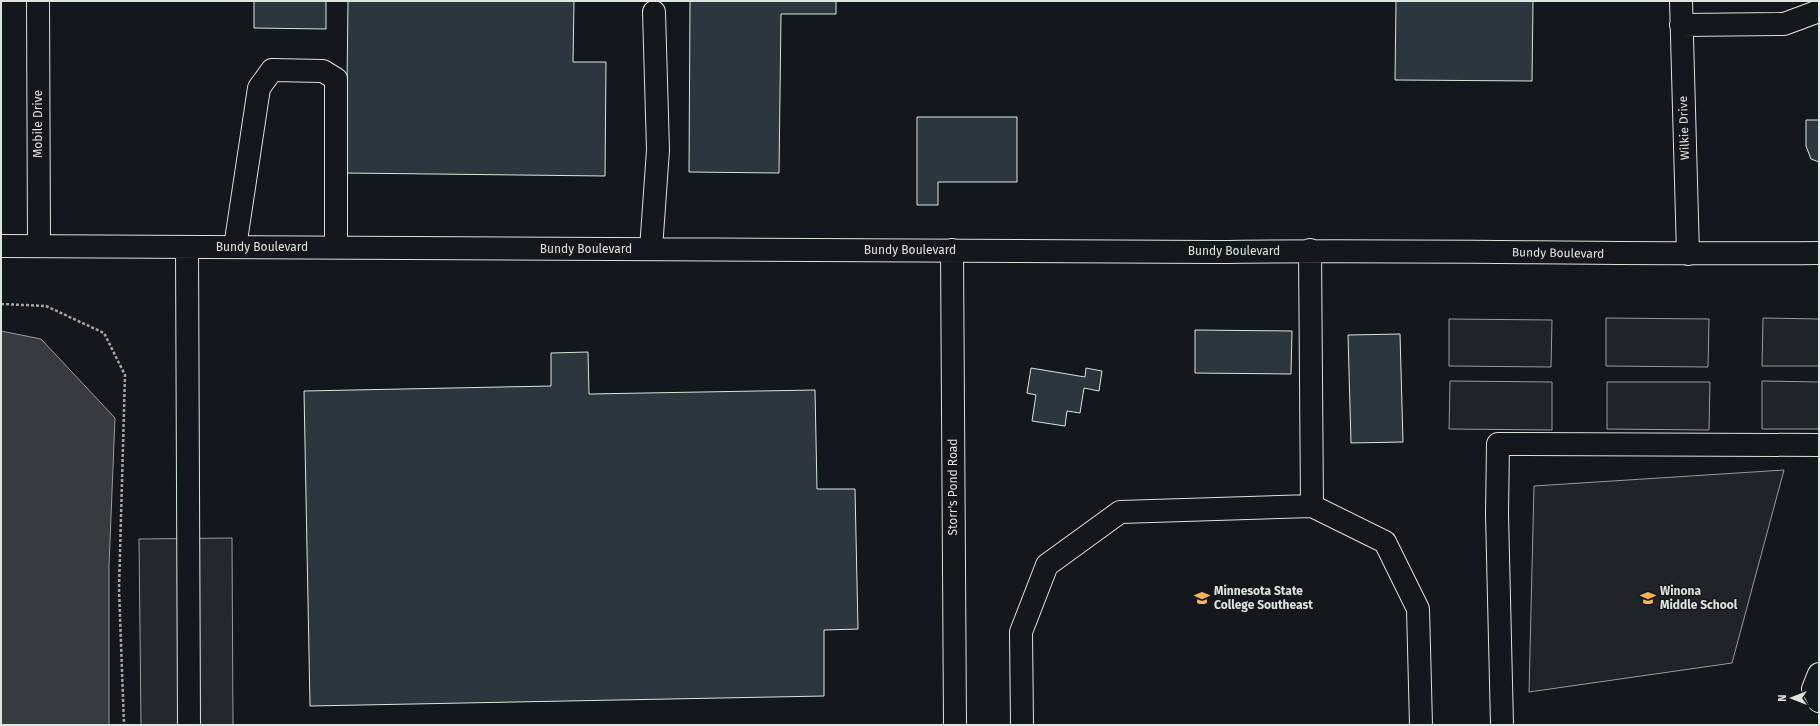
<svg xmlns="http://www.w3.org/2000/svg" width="1820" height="726" font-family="'Fira Sans',sans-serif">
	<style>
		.green { fill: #202428; stroke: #939e99 }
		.parking { fill: #24282b; stroke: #939e99 }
		.water { fill: #363b3e; stroke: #939e99 }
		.building { fill: #2c363c; stroke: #d8e6dc }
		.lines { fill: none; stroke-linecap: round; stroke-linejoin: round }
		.minor-casing { stroke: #d8e6dc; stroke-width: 24 }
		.path { stroke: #9da8a2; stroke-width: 2.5; stroke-dasharray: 3 2; stroke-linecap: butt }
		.minor { stroke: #14181c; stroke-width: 22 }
		.labels { text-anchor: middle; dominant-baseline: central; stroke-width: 3; stroke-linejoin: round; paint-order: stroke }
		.street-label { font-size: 12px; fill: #d8e6dc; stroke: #14181c }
		.poi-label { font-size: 12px; font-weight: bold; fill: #d8e6dc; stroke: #14181c; text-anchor: start }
	</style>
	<rect width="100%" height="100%" fill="#14181c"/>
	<path class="green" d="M 1606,318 L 1709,319 L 1708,367 L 1606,366 Z
		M 1763,318 L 1819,319 L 1819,366 L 1762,366 Z
		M 1449,319 L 1552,320 L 1551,367 L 1449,366 Z
		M 1450,381 L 1552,382 L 1552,430 L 1449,429 Z
		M 1762,381 L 1819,382 L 1819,429 L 1762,429 Z
		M 1607,382 L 1710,382 L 1709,430 L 1607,429 Z
		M 1784,470 L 1732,663 L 1529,692 L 1534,486 Z"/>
	<path class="parking" d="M 232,538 L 233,725 L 141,725 L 139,539 Z"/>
	<path class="water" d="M 1,331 L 41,339 L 115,418 L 109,566 L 109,725 L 1,725 Z"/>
	<path class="building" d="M 254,1 L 326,1 L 326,29 L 254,28 Z
		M 348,1 L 574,1 L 573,62 L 606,62 L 605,176 L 346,173 Z
		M 690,1 L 836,1 L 836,14 L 781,14 L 779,173 L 689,172 Z
		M 1396,1 L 1533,1 L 1532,81 L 1395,80 Z
		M 917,117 L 1017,117 L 1017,182 L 938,182 L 938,205 L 917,205 Z
		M 1806,120 L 1819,120 L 1819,162 L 1811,159 L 1806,146 Z
		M 1195,330 L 1292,331 L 1291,374 L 1195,373 Z
		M 1400,334 L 1403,442 L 1351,443 L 1348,335 Z
		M 588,352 L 589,394 L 815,390 L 817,489 L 855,489 L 858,629 L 824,630 L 824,696 L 310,706 L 304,391 L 551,386 L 551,353 Z
		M 1031,368 L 1085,377 L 1086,368 L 1102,371 L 1099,391 L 1084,388 L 1080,413 L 1067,411 L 1065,426 L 1032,421 L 1036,395 L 1027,393 Z"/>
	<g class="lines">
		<defs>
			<path id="minor" d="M 38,1 L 39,246
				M 1681,1 L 1688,254
				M 1681,25 L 1784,24 L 1819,11
				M 1,246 L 1215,252 C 1417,249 1618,255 1819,253
				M 187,247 L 189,725
				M 235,247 L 259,88 L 272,70 L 323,71 L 336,79 L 336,247
				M 651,249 L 658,150 L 654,12
				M 952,250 L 955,725
				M 1310,250 L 1312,506 L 1385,542 L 1418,609 L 1421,725
				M 1819,674 L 1813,689 L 1819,701
				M 1022,725 L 1021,632 L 1047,565 L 1120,512 L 1312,506
				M 1502,725 L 1497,514 L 1498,444 L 1819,445"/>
		</defs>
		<use href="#minor" class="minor-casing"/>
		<path class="path" d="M 1,304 L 46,306 L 104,333 L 125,375 L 119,589 L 124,725"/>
		<use href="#minor" class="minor"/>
	</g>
	<defs>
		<symbol id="university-bare" viewBox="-9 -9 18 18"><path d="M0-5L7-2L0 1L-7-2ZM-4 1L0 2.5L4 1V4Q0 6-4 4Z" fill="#ffb74d" stroke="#14181c" stroke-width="2.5" paint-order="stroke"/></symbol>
		<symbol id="school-bare" viewBox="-9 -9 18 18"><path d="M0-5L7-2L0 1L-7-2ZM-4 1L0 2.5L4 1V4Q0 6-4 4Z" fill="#ffb74d" stroke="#14181c" stroke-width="2.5" paint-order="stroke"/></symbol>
	</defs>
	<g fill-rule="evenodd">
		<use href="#university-bare" x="1191" y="587" width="22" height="22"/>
		<use href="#school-bare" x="1637" y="587" width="22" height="22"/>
	</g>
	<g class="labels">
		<g class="street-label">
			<text transform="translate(38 124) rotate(-90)">Mobile Drive</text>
			<text transform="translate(1684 128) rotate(-92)">Wilkie Drive</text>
			<text x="262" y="247">Bundy Boulevard</text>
			<text x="586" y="249">Bundy Boulevard</text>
			<text x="910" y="250">Bundy Boulevard</text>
			<text x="1234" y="251">Bundy Boulevard</text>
			<text transform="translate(1558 253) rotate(1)">Bundy Boulevard</text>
			<text transform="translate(953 487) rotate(-90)">Storr's Pond Road</text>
		</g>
		<g class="poi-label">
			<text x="1214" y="591">Minnesota State<tspan x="1214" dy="14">College Southeast</tspan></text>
			<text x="1660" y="591">Winona<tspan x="1660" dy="14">Middle School</tspan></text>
		</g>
	</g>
	<rect width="1820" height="726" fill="none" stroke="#d8e6dc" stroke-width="4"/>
	<g transform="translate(1792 698) rotate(270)" stroke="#14181c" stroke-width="3" paint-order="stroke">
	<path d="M0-3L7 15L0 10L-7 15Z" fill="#d8e6dc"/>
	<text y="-6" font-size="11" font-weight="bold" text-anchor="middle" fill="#d8e6dc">N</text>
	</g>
</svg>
